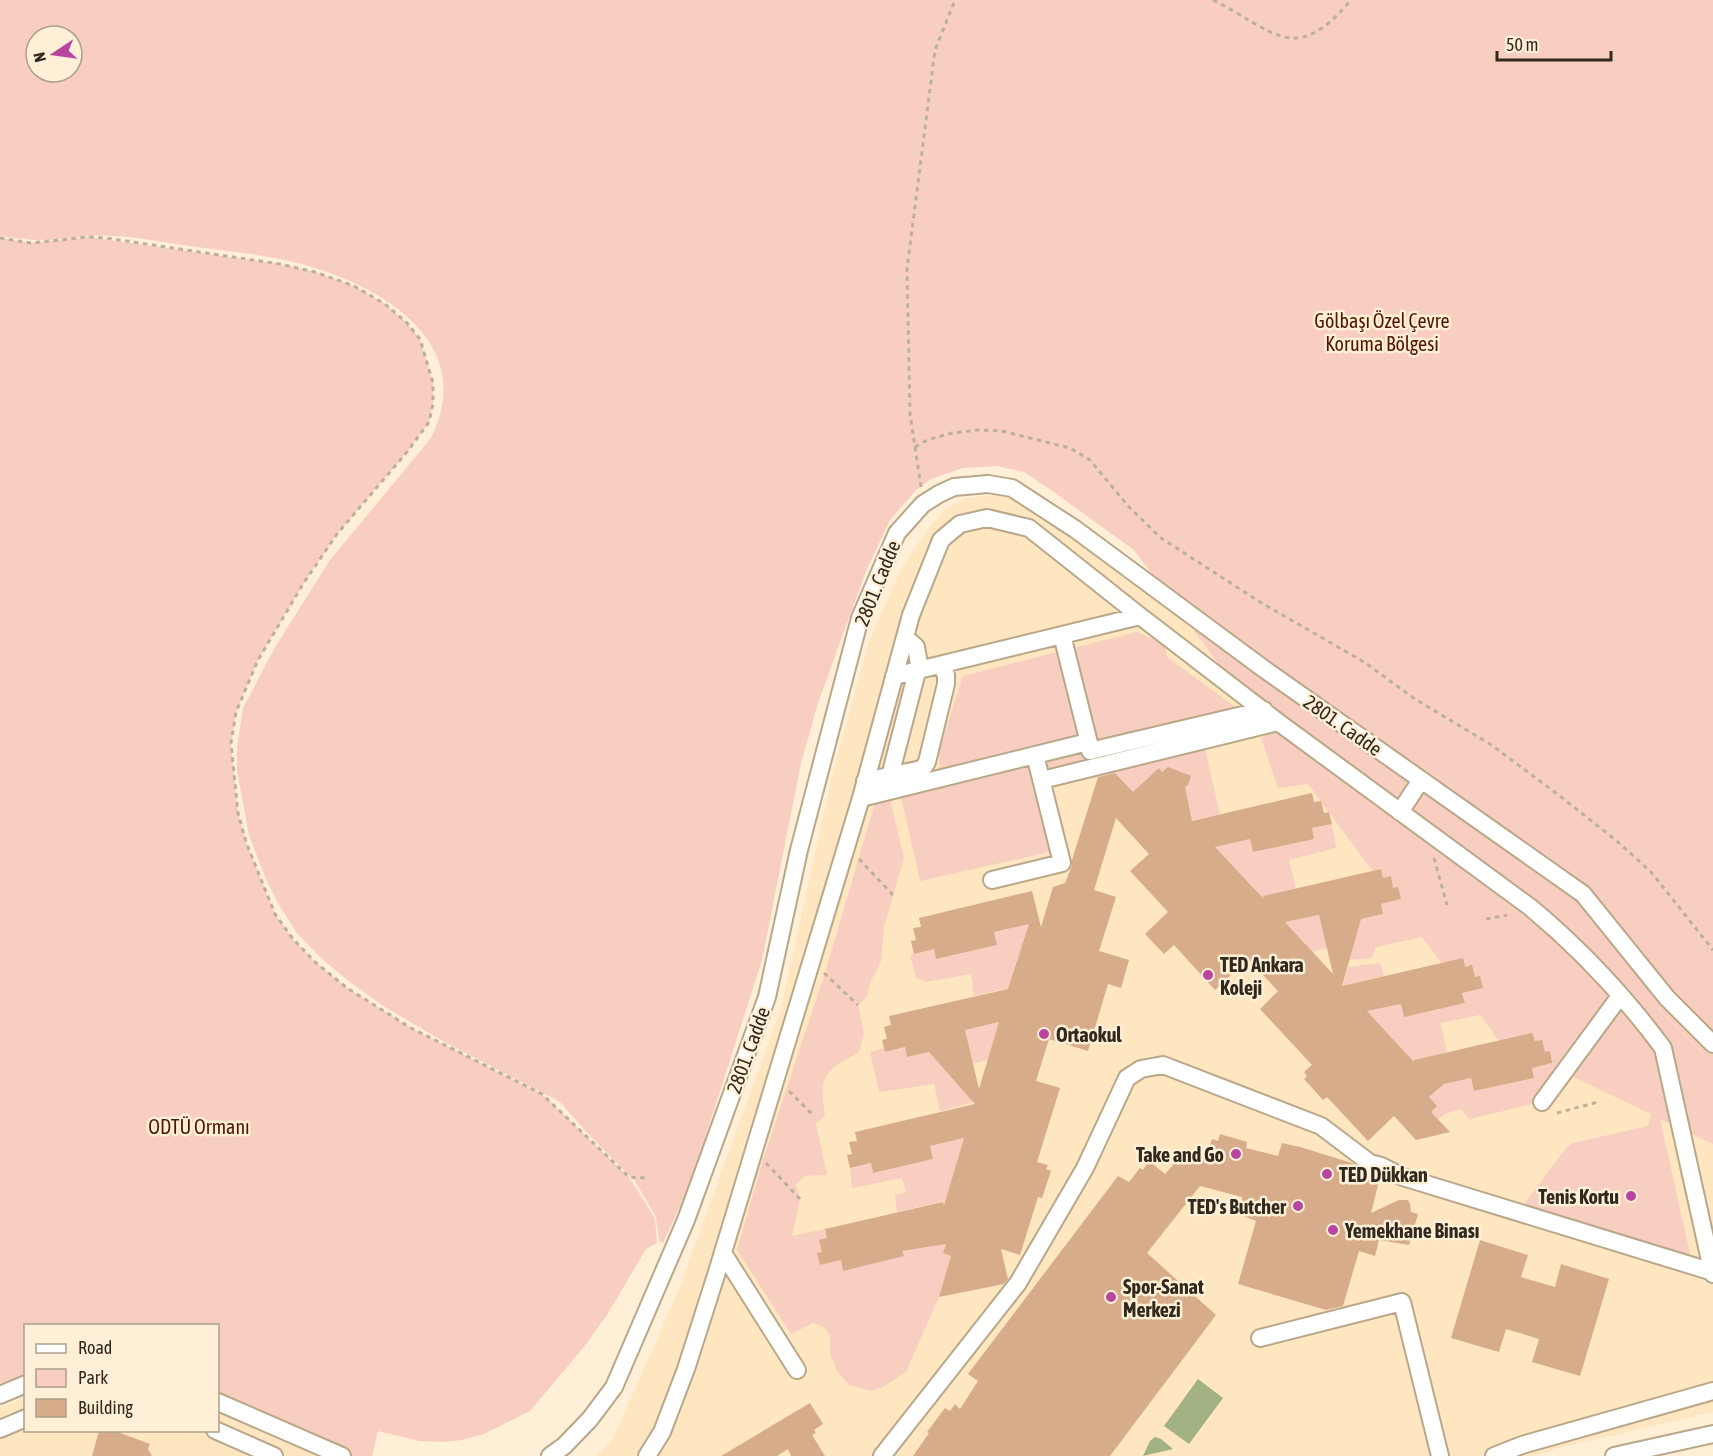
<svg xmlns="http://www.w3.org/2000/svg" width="1713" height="1456" font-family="'Asap Condensed',sans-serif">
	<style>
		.built { fill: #fde6c0 }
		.green { fill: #f8cec0; fill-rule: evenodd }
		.water { fill: #a3b283 }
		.building { fill: #d7ac8b; fill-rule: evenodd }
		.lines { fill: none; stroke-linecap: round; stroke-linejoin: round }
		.minor-casing { stroke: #b9a789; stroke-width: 20 }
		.path { stroke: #bdb09b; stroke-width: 3; stroke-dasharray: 4.5 4.5; stroke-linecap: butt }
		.minor { stroke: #fff; stroke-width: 16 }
		.poi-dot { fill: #b846a0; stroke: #ffefd6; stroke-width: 2 }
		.labels { text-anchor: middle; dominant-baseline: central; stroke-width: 5; stroke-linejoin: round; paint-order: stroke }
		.park-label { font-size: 20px; fill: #521500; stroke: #ffefd6 }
		.street-label { font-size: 20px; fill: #30291d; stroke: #ffefd6 }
		.poi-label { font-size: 20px; font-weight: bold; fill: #30291d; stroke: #ffefd6; text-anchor: start }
	</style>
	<rect width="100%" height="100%" fill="#ffefd6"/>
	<path class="built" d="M 1001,494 L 1028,507 L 1286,697 L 1713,1076 L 1713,1412 L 1563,1447 L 1533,1456 L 596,1456 L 613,1439 L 679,1290 L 781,1008 L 834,768 L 869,642 L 901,569 L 925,533 L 946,508 L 966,498 Z
		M 25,1397 L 26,1430 L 218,1430 L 218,1412 L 318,1456 L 0,1456 L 0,1408 Z"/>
	<path class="green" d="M 0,0 L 1713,0 L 1713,1144 L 1660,1119 L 1690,1254 L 1522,1207 L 1566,1148 L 1573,1143 L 1648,1126 L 1651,1114 L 1561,1071 L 1537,1103 L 1469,1119 L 1461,1109 L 1445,1114 L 1436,1121 L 1431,1112 L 1437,1106 L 1427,1095 L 1431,1091 L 1434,1093 L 1439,1089 L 1437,1086 L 1471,1078 L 1474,1091 L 1534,1078 L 1532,1067 L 1499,1041 L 1480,1015 L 1440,1023 L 1447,1052 L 1419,1059 L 1422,1075 L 1416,1076 L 1413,1060 L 1402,1063 L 1398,1058 L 1405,1052 L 1367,1011 L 1401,1004 L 1404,1016 L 1465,1003 L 1463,992 L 1422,937 L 1376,947 L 1372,958 L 1349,960 L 1354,942 L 1302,954 L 1306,944 L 1285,922 L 1319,915 L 1323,928 L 1383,914 L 1381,904 L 1394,900 L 1308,784 L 1278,788 L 1261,738 L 1270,733 L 1134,550 L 1051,490 L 1024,472 L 997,466 L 963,468 L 931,479 L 916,490 L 890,520 L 866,571 L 818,703 L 801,763 L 762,960 L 690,1185 L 663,1243 L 659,1241 L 656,1217 L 635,1181 L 590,1136 L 560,1102 L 446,1043 L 385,1007 L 351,983 L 321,958 L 297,933 L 279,905 L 265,877 L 249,835 L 237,771 L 237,747 L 243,708 L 274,649 L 330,560 L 431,438 C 476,348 392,292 315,268 C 275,255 231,252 190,246 C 165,243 139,237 113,236 C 92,234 71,238 50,240 C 33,241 16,238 0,236 ZM 36,36 L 72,36 L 72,72 L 36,72 Z
		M 88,237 L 280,264 L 315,272 L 354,286 L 385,304 L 406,322 L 420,339 L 433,383 L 433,404 L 429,422 L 407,452 L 337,534 L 303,584 L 258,660 L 236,712 L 231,743 L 238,813 L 246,842 L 275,914 L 293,939 L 315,962 L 347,988 L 411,1028 L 542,1094 L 629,1177 L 655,1219 L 657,1243 L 646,1249 L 607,1315 L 584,1347 L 530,1411 L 484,1434 L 462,1440 L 443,1442 L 419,1441 L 378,1431 L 372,1456 L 342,1456 L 218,1402 L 218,1326 L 26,1326 L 25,1384 L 0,1395 L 0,238 L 31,243 Z
		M 1137,632 L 1165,645 L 1167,657 L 1261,726 L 1042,780 L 1058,850 L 920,881 L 899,788 L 940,778 L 939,751 L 963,676 Z
		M 1205,749 L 1220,815 L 1191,820 L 1181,789 L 1188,785 L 1191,777 L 1168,767 L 1162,772 L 1159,769 L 1141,801 L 1110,768 Z
		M 888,791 L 904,858 L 884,927 L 881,961 L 870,983 L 867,997 L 858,1005 L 864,1033 L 859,1052 C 825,1071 818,1074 825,1115 L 816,1124 L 827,1175 L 804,1176 L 796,1185 L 800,1199 L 792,1236 L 825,1229 L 827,1238 L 822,1252 L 818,1253 L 820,1265 L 841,1260 L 843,1270 L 903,1256 L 900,1243 L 915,1249 L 928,1247 L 933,1238 L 947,1239 L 943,1253 L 951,1256 L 939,1297 L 906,1372 L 883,1387 L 871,1391 L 849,1385 L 837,1371 L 830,1354 L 830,1336 L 825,1328 L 813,1323 L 791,1334 L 737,1250 L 763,1160 L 825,973 L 878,793 Z
		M 1332,824 L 1336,848 L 1289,860 L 1296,888 L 1290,890 L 1271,911 L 1254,888 L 1215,847 L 1250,839 L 1253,852 L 1313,839 L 1312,828 Z
		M 1029,924 L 1009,988 L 974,996 L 971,974 L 926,982 L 916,978 L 910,955 L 934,949 L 937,959 L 997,945 L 994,932 Z
		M 1380,963 L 1384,976 L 1349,984 L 1352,1000 L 1347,1002 L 1343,984 L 1348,967 Z
		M 999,1022 L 988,1060 L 946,1070 L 974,1102 L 940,1111 L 934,1084 L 879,1092 L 870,1052 L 884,1048 L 885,1052 L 905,1047 L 908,1057 L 968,1043 L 965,1030 Z
		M 964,1138 L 945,1201 L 897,1212 L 895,1195 L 906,1192 L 902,1178 L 852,1188 L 850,1168 L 871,1163 L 873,1173 L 933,1159 L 930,1146 Z"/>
	<path class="water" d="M 1198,1379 L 1223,1398 L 1189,1444 L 1164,1426 Z
		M 1155,1437 L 1161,1439 L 1173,1449 L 1143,1456 L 1150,1441 Z"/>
	<path class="building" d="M 1168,767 L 1191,776 L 1188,785 L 1185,787 L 1192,821 L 1312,793 L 1314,802 L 1321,801 L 1324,813 L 1329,812 L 1332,824 L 1312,828 L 1314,839 L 1253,852 L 1250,839 L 1215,847 L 1264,899 L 1263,896 L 1381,869 L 1383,878 L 1391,876 L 1393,888 L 1398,887 L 1401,899 L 1381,904 L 1383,914 L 1361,919 L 1342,986 L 1463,958 L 1465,967 L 1472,965 L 1475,977 L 1480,976 L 1483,988 L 1462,993 L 1465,1003 L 1404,1017 L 1401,1004 L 1367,1011 L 1414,1062 L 1414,1060 L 1532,1033 L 1535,1041 L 1542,1040 L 1545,1052 L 1550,1051 L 1552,1063 L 1532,1068 L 1534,1078 L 1474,1091 L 1471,1078 L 1444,1084 L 1429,1097 L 1437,1106 L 1431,1112 L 1450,1132 L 1416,1140 L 1394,1116 L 1368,1141 L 1327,1097 L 1323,1100 L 1304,1079 L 1307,1076 L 1304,1072 L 1312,1065 L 1260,1009 L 1278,991 L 1248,959 L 1215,990 L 1174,945 L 1164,954 L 1145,934 L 1168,912 L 1130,871 L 1149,854 L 1116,818 L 1094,890 L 1116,897 L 1099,951 L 1129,960 L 1121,988 L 1108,984 L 1088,1051 L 1049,1039 L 1036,1081 L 1060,1088 L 1037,1162 L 1048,1165 L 1046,1169 L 1051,1171 L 1042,1198 L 1038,1197 L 1020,1255 L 1001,1249 L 1008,1279 L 1004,1284 L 939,1297 L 951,1256 L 943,1253 L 946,1244 L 902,1251 L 904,1256 L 843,1271 L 841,1260 L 820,1265 L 817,1253 L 822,1252 L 819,1240 L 827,1238 L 825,1229 L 943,1202 L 944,1205 L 964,1138 L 930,1146 L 933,1159 L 873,1173 L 871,1163 L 850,1168 L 847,1155 L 852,1154 L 849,1142 L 857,1141 L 855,1132 L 975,1104 L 929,1052 L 907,1057 L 905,1047 L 885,1052 L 882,1040 L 887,1039 L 884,1027 L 891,1025 L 889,1016 L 1008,989 L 1029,924 L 994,932 L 997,945 L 936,959 L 934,949 L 914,954 L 911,941 L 916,940 L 913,928 L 921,927 L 919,918 L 1032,891 L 1041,927 L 1053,887 L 1065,883 L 1072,866 L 1072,860 L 1098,777 L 1115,773 L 1133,792 L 1159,768 L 1162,772 ZM 1319,915 L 1333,974 L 1285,922 ZM 999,1022 L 979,1089 L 965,1030 Z
		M 1220,1134 L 1247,1142 L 1246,1148 L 1278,1156 L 1282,1143 L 1300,1147 L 1352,1163 L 1364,1172 L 1380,1177 L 1371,1213 L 1399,1200 L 1408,1200 L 1410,1204 L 1411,1212 L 1418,1214 L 1409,1245 L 1379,1240 L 1375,1256 L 1359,1251 L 1343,1306 L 1326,1310 L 1238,1284 L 1256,1221 L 1243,1216 L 1242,1197 L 1200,1186 L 1147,1253 L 1216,1315 L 1110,1456 L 913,1456 L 929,1433 L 927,1432 L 945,1408 L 950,1411 L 955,1404 L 960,1409 L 978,1381 L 968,1374 L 1118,1176 L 1129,1182 L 1140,1168 L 1143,1170 L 1149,1161 L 1165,1174 L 1188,1149 L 1207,1153 L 1212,1139 L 1218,1141 Z
		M 1480,1240 L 1528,1255 L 1521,1277 L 1555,1287 L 1561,1264 L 1609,1279 L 1580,1376 L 1532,1362 L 1539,1339 L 1506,1329 L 1499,1352 L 1451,1338 Z
		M 810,1403 L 823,1424 L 814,1430 L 816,1433 L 812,1435 L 825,1456 L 791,1456 L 788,1449 L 777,1456 L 721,1456 Z
		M 99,1431 L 115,1431 L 150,1444 L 148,1449 L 152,1456 L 92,1456 Z"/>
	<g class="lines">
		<defs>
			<path id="minor" d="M 1062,635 L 1091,751
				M 894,676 L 1140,616
				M 1090,751 L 1264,710
				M 890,776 L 919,664 L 916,647 L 905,637
				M 1042,780 L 1278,722
				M 865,781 L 917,770 L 923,768 L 927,762 L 946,684 L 946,675 L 941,665
				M 861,798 L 1088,742
				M 1400,812 L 1421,780
				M 992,880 L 1062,863 L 1035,755
				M 1542,1102 L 1620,996
				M 723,1253 L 797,1370
				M 1260,1338 L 1402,1302 L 1440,1456
				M 0,1395 L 26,1384
				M 218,1402 L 342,1456
				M 0,1429 L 26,1418
				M 215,1430 L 274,1456
				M 550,1456 L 564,1446 L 590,1419 L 614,1387 L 686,1220 L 767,997 L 799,850 L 860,618 L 897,533 L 923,504 L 939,494 L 954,487 L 988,484 L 1012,488 L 1075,529 L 1264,669 L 1583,894 L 1667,998 L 1713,1044
				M 647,1456 L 662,1432 L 686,1369 L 717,1272 L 861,798 L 911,615 L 941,540 L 960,524 L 987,518 L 1029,528 L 1140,616 L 1278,722 L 1530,907 C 1578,947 1626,998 1663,1048 L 1713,1274
				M 882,1456 L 1018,1283 L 1085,1168 L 1127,1078 L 1141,1069 L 1163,1065 L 1321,1126 L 1370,1163 L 1381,1166 L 1403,1177 L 1713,1272
				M 1494,1456 L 1522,1445 L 1713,1391
				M 1614,1456 L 1713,1434"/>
		</defs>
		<use href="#minor" class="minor-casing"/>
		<path class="path" d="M 1213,0 C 1274,30 1294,68 1351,0
			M 0,238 L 31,243 L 88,237 L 106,238 L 280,264 L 315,272 L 354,286 L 385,304 L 406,322 L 420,339 L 433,383 L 433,404 L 429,422 L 407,452 L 337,534 L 303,584 L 258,660 L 236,712 L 231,743 L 238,813 L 246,842 L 275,914 L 293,939 L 315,962 L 347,988 L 411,1028 L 542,1094 L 629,1177 L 646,1178
			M 915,447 L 927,440 L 952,433 L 978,430 L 1002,431 L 1070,448 L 1090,460 L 1129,507 L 1161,538 L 1260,602 L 1364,662 L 1415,699 L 1490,744 L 1556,793 L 1617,841 L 1651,872 L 1713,950
			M 921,487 L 910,414 L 907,269 L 935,50 L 955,0
			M 1434,858 L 1447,905
			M 859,859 L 893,895
			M 1486,919 L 1507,915
			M 824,973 L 858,1005
			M 789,1091 L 813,1115
			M 1557,1113 L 1598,1102
			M 766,1163 L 800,1199"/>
		<use href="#minor" class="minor"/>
	</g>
	<g class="poi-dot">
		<circle cx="1208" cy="975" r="6"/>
		<circle cx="1044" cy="1034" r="6"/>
		<circle cx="1236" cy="1154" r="6"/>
		<circle cx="1327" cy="1174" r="6"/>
		<circle cx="1631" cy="1196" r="6"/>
		<circle cx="1298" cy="1206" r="6"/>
		<circle cx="1333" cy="1230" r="6"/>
		<circle cx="1111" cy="1297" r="6"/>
	</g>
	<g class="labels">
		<g class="park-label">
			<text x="1382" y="320">Gölbaşı Özel Çevre<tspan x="1382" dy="23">Koruma Bölgesi</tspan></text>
			<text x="199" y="1126">ODTÜ Ormanı</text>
		</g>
		<g class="street-label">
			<text transform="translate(877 583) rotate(-68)">2801. Cadde</text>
			<text transform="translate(1343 725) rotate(35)">2801. Cadde</text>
			<text transform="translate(748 1050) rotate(-70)">2801. Cadde</text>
		</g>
		<g class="poi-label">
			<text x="1220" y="964">TED Ankara<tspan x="1220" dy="23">Koleji</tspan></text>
			<text x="1056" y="1034">Ortaokul</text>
			<text x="1224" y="1154" text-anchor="end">Take and Go</text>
			<text x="1339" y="1174">TED Dükkan</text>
			<text x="1619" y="1196" text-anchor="end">Tenis Kortu</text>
			<text x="1286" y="1206" text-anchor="end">TED's Butcher</text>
			<text x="1345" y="1230">Yemekhane Binası</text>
			<text x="1123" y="1286">Spor-Sanat<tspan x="1123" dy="23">Merkezi</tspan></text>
		</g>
	</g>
	<rect x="24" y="1324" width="195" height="108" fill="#ffefd6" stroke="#aca08c" stroke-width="1.5"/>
	<rect x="36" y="1344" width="30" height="9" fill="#ffffff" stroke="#aca08c" stroke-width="1.5"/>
	<text x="78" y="1354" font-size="18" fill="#30291d">Road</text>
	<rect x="36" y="1369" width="30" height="18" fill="#f8cec0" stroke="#aca08c" stroke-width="1.5"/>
	<text x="78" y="1384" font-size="18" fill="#30291d">Park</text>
	<rect x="36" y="1399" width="30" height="18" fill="#d7ac8b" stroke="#aca08c" stroke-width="1.5"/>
	<text x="78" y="1414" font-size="18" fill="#30291d">Building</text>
	<g transform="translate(54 54) rotate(257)"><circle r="28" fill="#ffefd6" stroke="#aca08c" stroke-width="1.5"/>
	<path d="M0-4.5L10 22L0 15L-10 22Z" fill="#b846a0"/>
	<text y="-9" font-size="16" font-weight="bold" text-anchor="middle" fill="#30291d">N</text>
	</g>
	<path d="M1497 51v9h114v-9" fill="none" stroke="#30291d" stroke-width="3"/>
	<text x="1506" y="51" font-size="18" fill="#30291d" stroke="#ffefd6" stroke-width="4.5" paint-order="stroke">50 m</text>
</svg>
